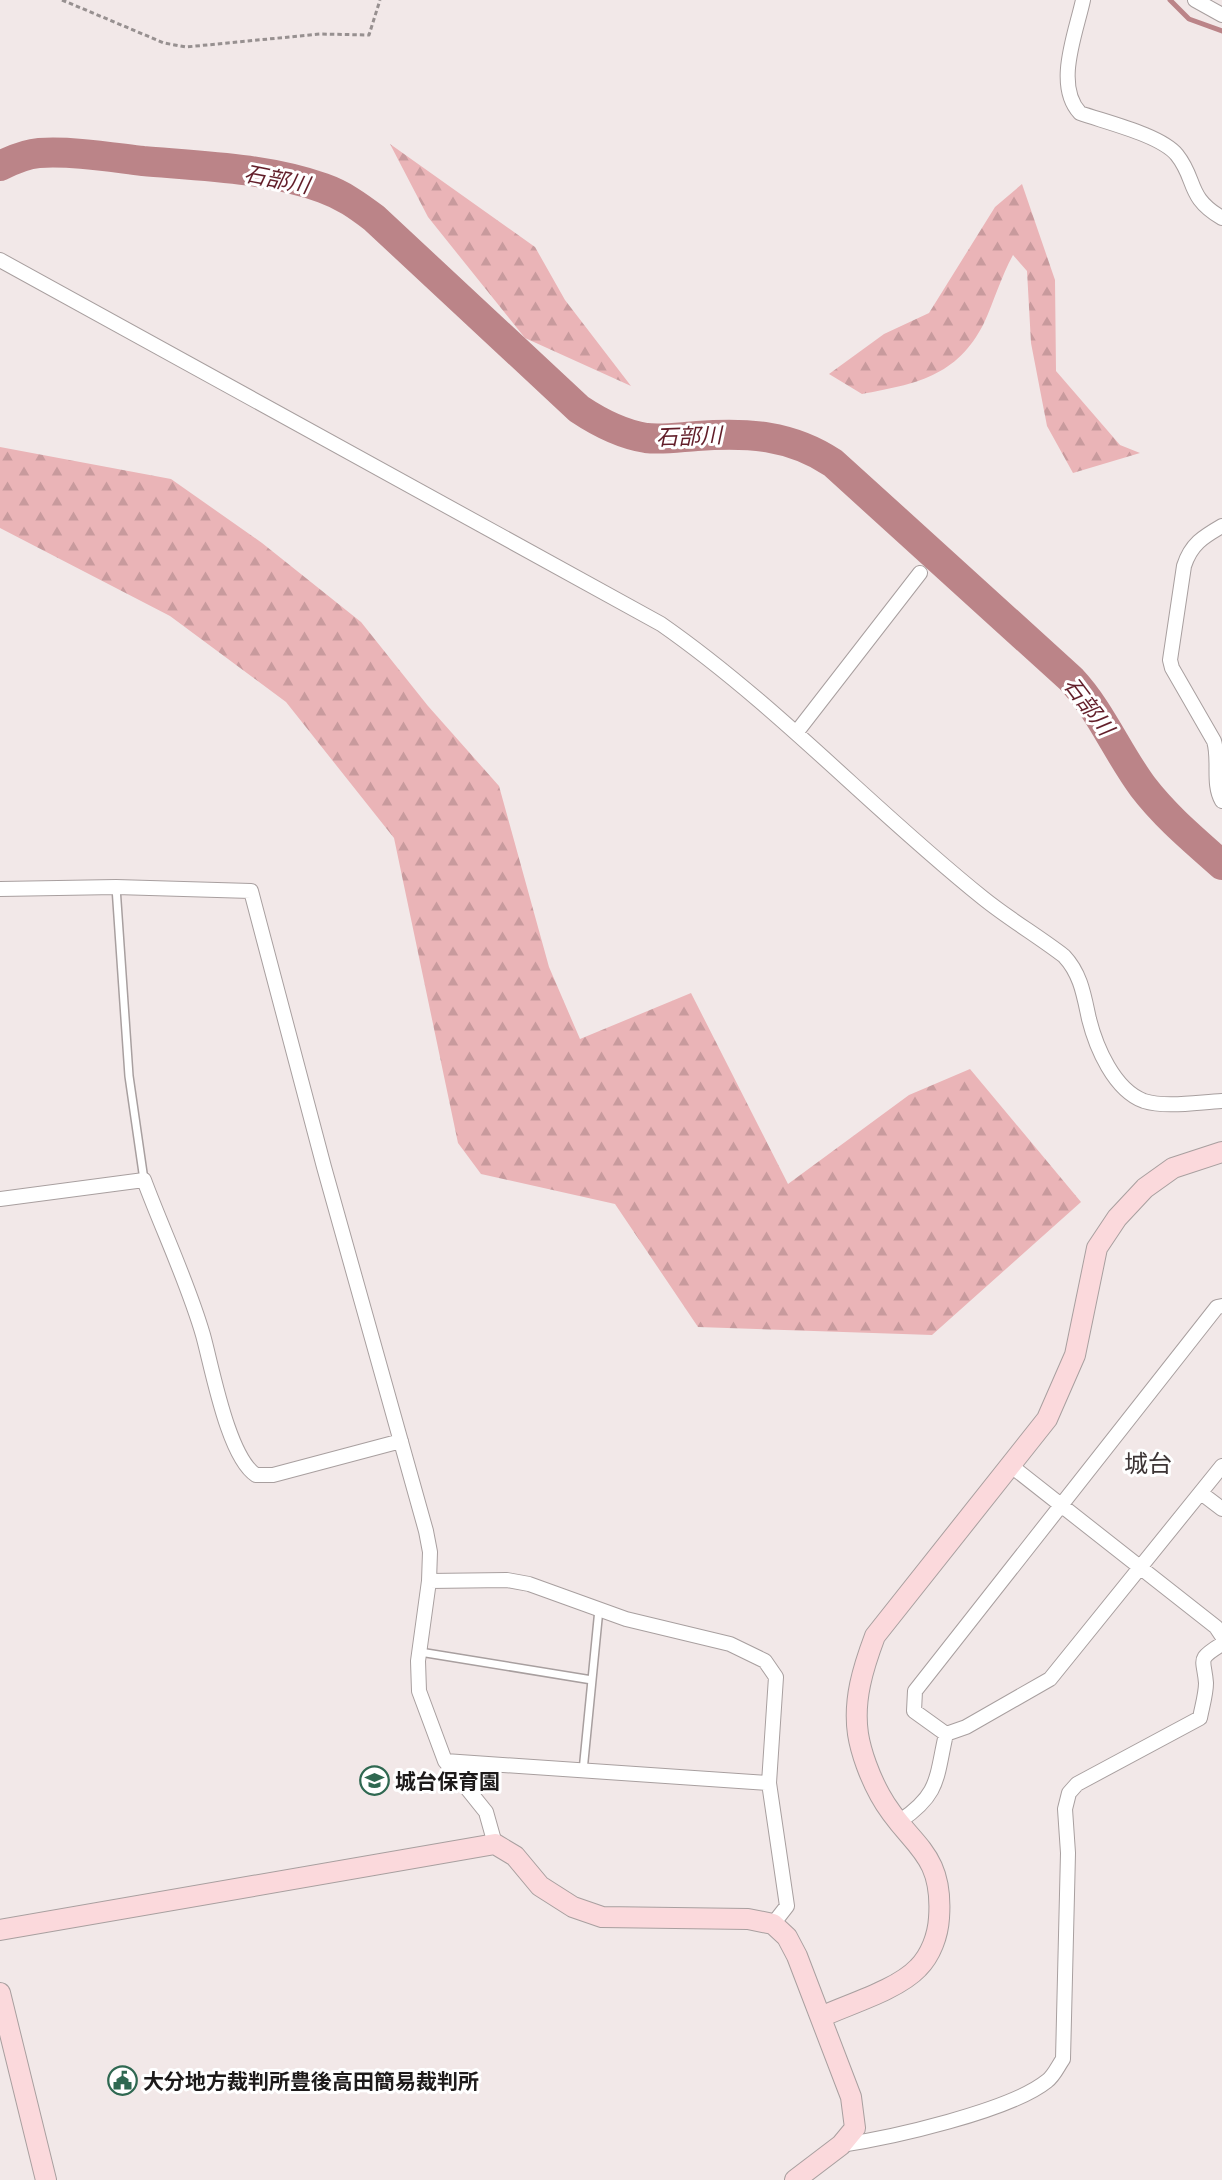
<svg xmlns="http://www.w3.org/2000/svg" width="1222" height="2180" font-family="'Space Grotesk','Noto Sans JP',sans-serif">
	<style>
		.forest { fill: url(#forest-firs) }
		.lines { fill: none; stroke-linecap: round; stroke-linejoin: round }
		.stream { stroke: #bb8488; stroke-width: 5 }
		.river { stroke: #bb8488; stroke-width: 30 }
		.lane-casing { stroke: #a89f9f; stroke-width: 10 }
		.street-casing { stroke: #a89f9f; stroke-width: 16 }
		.secondary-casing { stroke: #a89f9f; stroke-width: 22 }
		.path { stroke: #979090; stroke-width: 3; stroke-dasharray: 4.5 3; stroke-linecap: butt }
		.lane { stroke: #fff; stroke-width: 7 }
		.street { stroke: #fff; stroke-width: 14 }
		.secondary { stroke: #fbd9dc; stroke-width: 20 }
		.labels { text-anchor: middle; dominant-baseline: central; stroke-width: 6; stroke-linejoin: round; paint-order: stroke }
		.poi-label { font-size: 21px; font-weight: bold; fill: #1d1a1a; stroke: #fff; text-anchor: start }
		.water-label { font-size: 22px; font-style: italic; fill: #621e29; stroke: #fff }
		.quarter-label { font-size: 24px; fill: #3c3435; stroke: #fff }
	</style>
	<defs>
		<pattern id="forest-firs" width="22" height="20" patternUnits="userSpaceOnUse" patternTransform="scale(1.5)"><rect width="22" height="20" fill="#eab4b7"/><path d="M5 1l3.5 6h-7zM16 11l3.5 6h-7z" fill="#c89a9d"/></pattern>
	</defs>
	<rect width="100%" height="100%" fill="#f2e8e8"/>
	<path class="forest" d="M 390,144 L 535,247 L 565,300 L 631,386 L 525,338 L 428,217 Z
		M 1022,184 L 1055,280 L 1056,371 L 1120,445 L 1140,453 L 1073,473 L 1047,426 L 1031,343 L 1027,271 L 1013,255 C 1001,277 994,301 984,323 C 957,377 915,384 862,394 L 829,374 L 884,334 L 929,313 L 995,207 Z
		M 0,447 L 171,479 L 262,543 L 361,622 L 428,706 L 499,786 L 549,967 L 580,1039 L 691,993 L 788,1184 L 909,1095 L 970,1069 L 1081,1202 L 932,1335 L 698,1327 L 615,1204 L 481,1174 L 458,1143 L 394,838 L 286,702 L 170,616 L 0,528 Z"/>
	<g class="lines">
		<path class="stream" d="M 1170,0 L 1189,19 L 1222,31"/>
		<path class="river" d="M 0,166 C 12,160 25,154 39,153 C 73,151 109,157 143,161 C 202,166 267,168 323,188 C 343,195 358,206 374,218 L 579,409 C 600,423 621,434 646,438 C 662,440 681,437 697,436 C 747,432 791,435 833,463 L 1071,679 C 1101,711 1117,752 1143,787 C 1166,817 1194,840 1222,865"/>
		<defs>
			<path id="lane" d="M 116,887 L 129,1076 L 144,1180
				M 420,1652 L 592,1680
				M 583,1771 L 599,1609"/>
			<path id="street" d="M 1083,0 C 1076,33 1054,85 1080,113 C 1105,122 1161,135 1177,155 C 1197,180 1186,197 1222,218
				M 1195,0 L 1222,15
				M 0,260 L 661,624 C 777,705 873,810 983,898 C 1009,919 1038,936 1064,956 C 1081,974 1084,996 1089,1019 C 1096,1047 1114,1090 1144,1101 C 1166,1108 1199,1102 1222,1101
				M 1222,526 C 1203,537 1191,544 1184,566 L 1170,660 L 1172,668 L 1214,741 C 1220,760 1212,784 1222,801
				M 796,733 L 920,573
				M 0,889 L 116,887 L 251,891 L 324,1167 L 426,1531 L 430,1552 L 429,1581 L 418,1661 L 419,1691 L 445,1761 L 486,1812 L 495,1844
				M 0,1199 L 144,1180 C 163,1231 188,1283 203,1335 C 212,1367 228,1457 256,1475 L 273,1475 L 401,1441
				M 1010,1465 L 1216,1627 L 1222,1636
				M 1201,1493 L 1222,1509
				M 429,1581 L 507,1580 L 529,1584 L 626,1619 L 730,1644 L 765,1661 L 776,1677 L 769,1783 L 787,1906 L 773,1924
				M 946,1734 L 914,1711 L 915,1691 L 1217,1307 L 1222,1306
				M 946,1734 L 966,1727 L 1050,1679 L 1222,1466
				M 445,1761 L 769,1783
				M 900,1821 C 940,1794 936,1778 946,1734
				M 841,2145 C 890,2138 1010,2111 1047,2081 C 1054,2076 1058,2066 1063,2059 L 1068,1853 L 1065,1809 L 1069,1793 L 1077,1784 L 1200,1718 C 1202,1707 1206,1694 1206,1683 C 1204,1658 1196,1660 1222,1644"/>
			<path id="secondary" d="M 0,1930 L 495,1844 L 515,1856 L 540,1886 L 573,1907 L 602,1917 L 748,1919 L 773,1924 L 787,1937 L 797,1956 L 851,2097 L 855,2128 L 841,2145 L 795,2180
				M 0,1993 L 46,2180
				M 821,2017 C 849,2004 897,1990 918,1968 C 931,1955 938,1935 939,1918 C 944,1849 907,1845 880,1795 C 870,1777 861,1753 858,1734 C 853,1700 863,1668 875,1636 L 1047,1419 L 1075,1355 L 1097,1248 L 1117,1218 L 1145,1188 L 1173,1168 L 1222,1152"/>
		</defs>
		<use href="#lane" class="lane-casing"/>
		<use href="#street" class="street-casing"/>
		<use href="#secondary" class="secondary-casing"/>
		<path class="path" d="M 62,0 L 164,43 L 186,47 L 320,34 L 369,35 L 380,0"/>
		<use href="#lane" class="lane"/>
		<use href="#street" class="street"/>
		<use href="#secondary" class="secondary"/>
	</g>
	<defs>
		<symbol id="school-ring" viewBox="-11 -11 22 22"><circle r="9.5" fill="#fff" stroke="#2f6851" stroke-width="1.5"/><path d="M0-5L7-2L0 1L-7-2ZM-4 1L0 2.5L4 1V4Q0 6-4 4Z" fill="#2f6851"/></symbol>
		<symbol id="civic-ring" viewBox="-11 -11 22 22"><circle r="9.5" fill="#fff" stroke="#2f6851" stroke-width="1.5"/><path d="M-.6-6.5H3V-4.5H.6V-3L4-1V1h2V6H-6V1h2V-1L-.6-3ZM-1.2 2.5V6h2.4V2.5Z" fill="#2f6851"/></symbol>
	</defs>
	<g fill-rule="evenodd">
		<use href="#school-ring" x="358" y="1764" width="33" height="33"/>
		<use href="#civic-ring" x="106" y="2064" width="33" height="33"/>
	</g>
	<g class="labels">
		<g class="poi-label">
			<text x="395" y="1781">城台保育園</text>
			<text x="143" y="2081">大分地方裁判所豊後高田簡易裁判所</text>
		</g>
		<g class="water-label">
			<text transform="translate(277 179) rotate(11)">石部川</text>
			<text transform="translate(689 436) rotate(-2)">石部川</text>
			<text transform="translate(1089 706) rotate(53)">石部川</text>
		</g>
		<g class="quarter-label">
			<text x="1148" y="1463">城台</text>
		</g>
	</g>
</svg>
